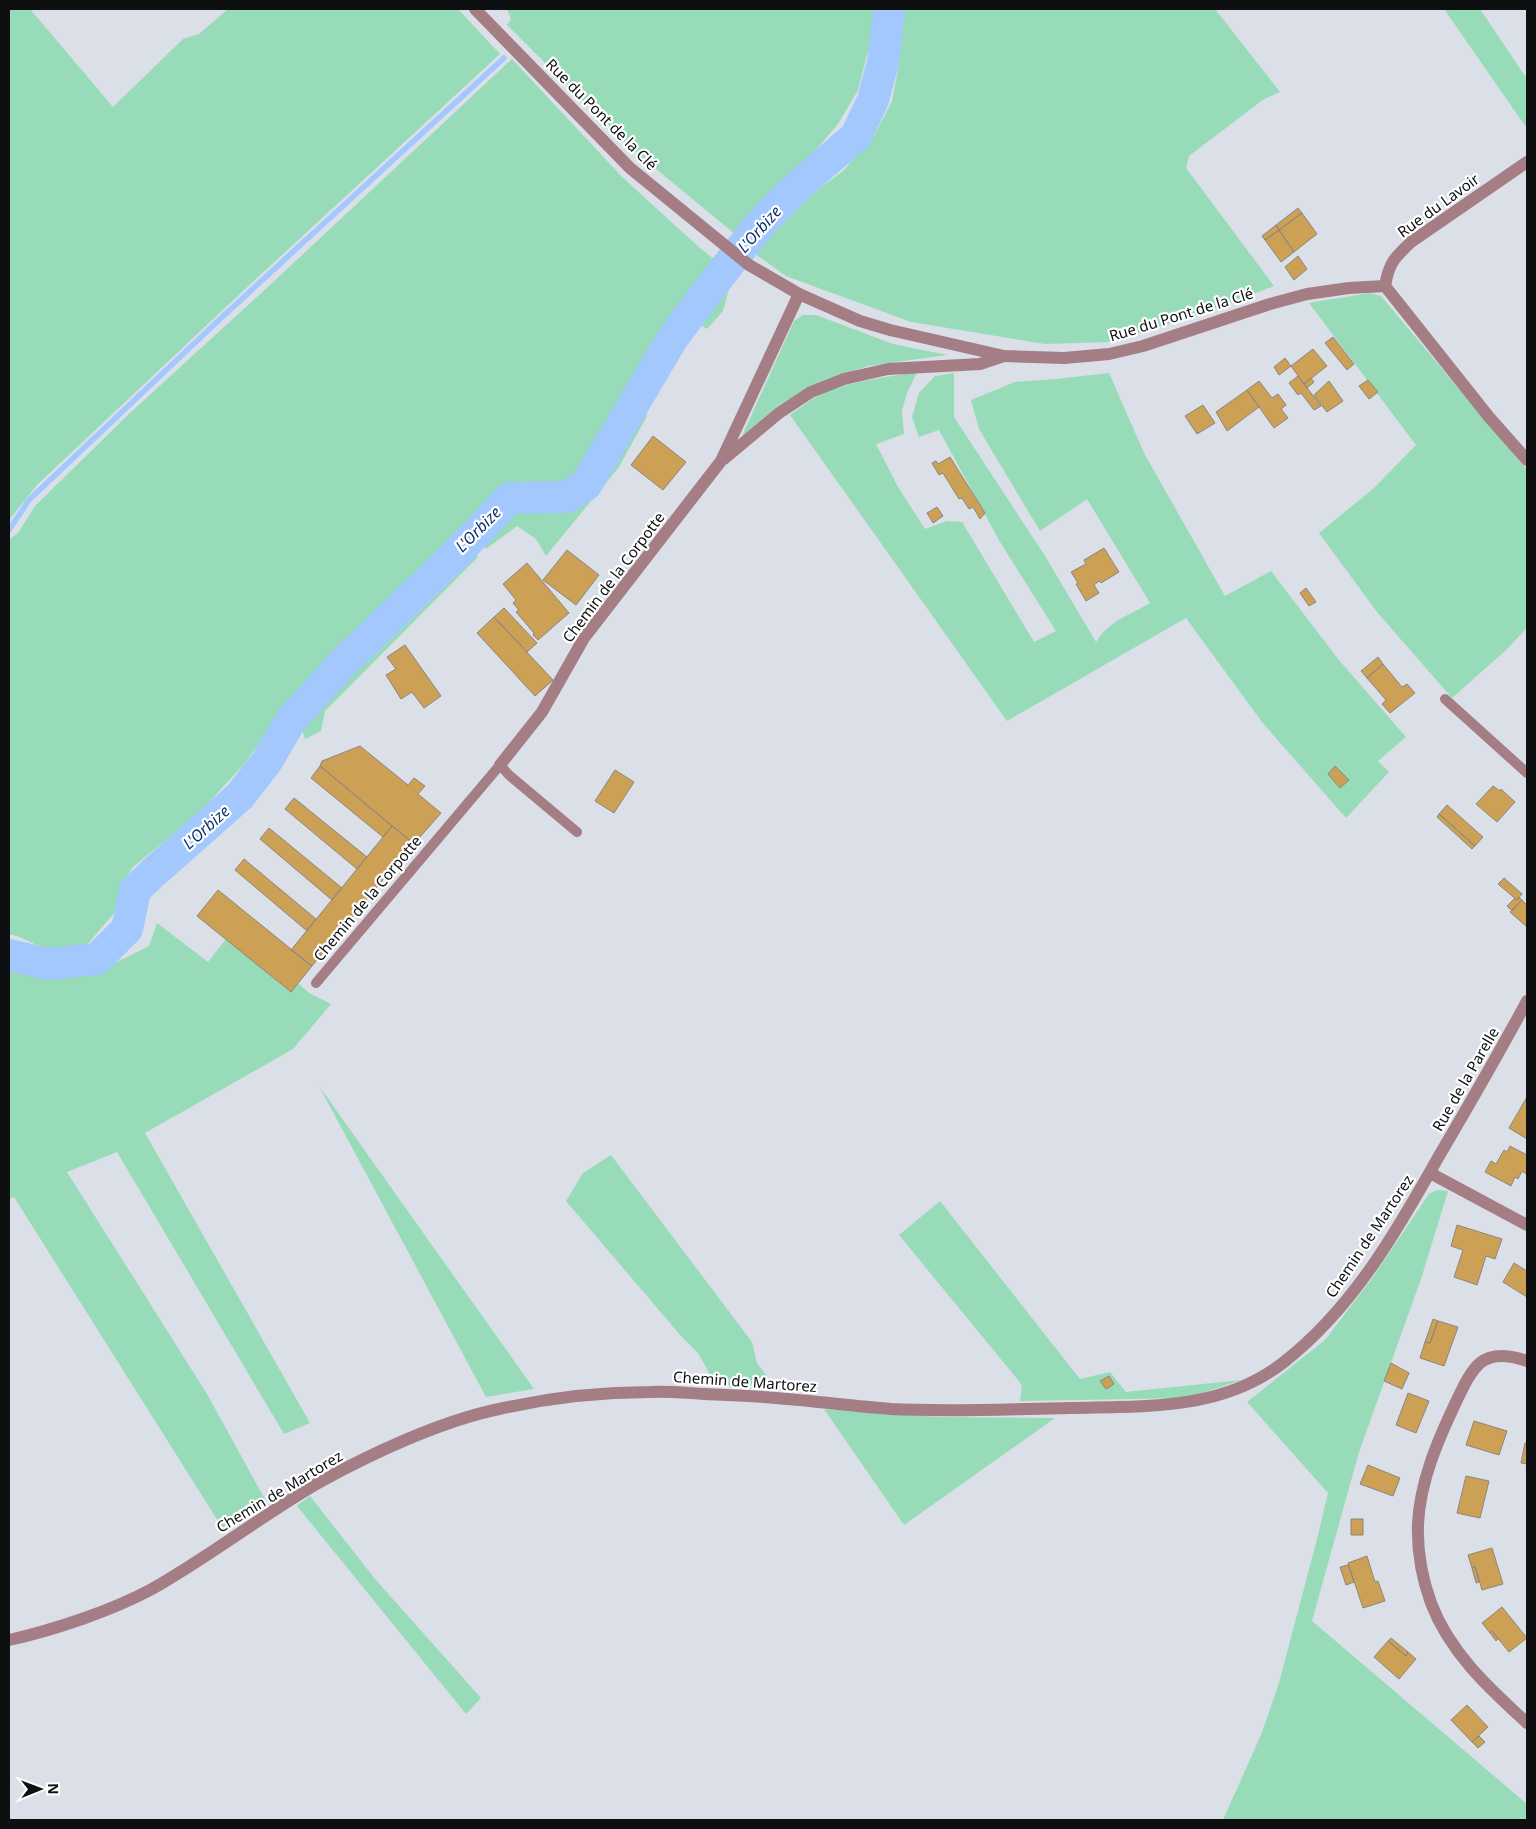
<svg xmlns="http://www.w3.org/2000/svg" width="1536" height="1829" font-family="'Noto Sans',sans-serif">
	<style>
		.green { fill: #97dbb9 }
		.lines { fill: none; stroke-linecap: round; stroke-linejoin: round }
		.stream { stroke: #a3c8fd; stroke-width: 5.5 }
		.river { stroke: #a3c8fd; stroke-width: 32 }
		.building { fill: #cda155; stroke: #8a8680 }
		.service { stroke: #a47d85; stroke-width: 10 }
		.minor { stroke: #a47d85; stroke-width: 12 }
		.tertiary { stroke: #a47d85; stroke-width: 12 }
		.labels { text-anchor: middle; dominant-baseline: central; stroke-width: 4.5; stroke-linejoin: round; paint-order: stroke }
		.street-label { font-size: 15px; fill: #0d0f11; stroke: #fff }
		.water-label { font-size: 16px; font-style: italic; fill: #0c356f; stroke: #fff }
	</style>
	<rect width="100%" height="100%" fill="#dbdfe7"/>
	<path class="green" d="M 9,9 L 30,9 L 113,107 L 183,39 L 199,34 L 228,9 L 458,9 L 500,54 L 243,291 L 37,485 L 9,520 Z
		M 507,9 L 875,9 L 869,47 L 858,90 L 838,124 L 808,159 L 735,234 L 633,150 L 507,25 L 511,19 Z
		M 904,9 L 1215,9 L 1280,92 L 1264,99 L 1189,156 L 1186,168 L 1274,286 L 1201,314 L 1109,342 L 1045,344 L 911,322 L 786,276 L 754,253 L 799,204 L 843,171 L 875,134 L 892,101 L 898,69 Z
		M 1444,9 L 1480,9 L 1527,79 L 1526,127 Z
		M 512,59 L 622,177 L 701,249 L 733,274 L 723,311 L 707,329 L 686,316 L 636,393 L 647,416 L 619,467 L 546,556 L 536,539 L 517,526 L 486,549 L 466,532 L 456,535 L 478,557 L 325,711 L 321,731 L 305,739 L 293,699 L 283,709 L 245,763 L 201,811 L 133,867 L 124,881 L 114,913 L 86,946 L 49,951 L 20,937 L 9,934 L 9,540 L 18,533 L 35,506 L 129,414 L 270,285 Z
		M 1370,293 L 1381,296 L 1527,470 L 1527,628 L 1506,650 L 1452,698 L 1377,612 L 1319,533 L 1374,488 L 1416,445 L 1309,303 Z
		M 803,315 L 816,315 L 893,344 L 947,355 L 868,366 L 823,381 L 780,404 L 742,436 L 794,321 Z
		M 917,372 L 907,393 L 902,410 L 904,434 L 876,444 L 898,487 L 925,529 L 947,521 L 962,522 L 1034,642 L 1056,631 L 1000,542 L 939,430 L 919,437 L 912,417 L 919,393 L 935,376 L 954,373 L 954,417 L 1045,556 L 1096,642 C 1111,619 1129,616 1150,603 L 1087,499 L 1040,531 L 979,429 L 971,400 L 1015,382 L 1056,379 L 1109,373 L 1145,455 L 1225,596 L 1271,571 L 1338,659 L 1406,737 L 1378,761 L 1389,772 L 1346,818 L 1262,722 L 1186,618 L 1007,721 L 790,415 C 799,409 807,402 816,397 C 843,382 887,377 917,372 Z
		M 157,923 L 208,962 L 226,939 L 290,992 L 298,983 L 309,993 L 331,1004 L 293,1049 L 145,1133 L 310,1423 L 284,1434 L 117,1152 L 67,1172 L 207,1394 L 267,1503 L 225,1532 L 14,1197 L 9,1199 L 9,968 C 30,972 64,979 85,974 C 107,968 129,956 149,946 Z
		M 319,1086 L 534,1389 L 486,1397 Z
		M 611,1155 L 752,1342 L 757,1363 L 774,1385 L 716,1385 L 698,1353 L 681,1336 L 566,1201 L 583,1173 Z
		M 1437,1190 L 1448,1191 L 1421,1279 L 1359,1452 L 1312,1621 L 1527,1804 L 1527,1820 L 1223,1820 L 1261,1735 L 1279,1683 L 1317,1539 L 1328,1493 L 1247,1402 L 1325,1340 L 1373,1277 L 1429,1194 Z
		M 940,1201 L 1080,1379 L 1110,1372 L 1126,1392 L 1241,1380 L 1188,1398 L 1020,1401 L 1022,1385 L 899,1235 Z
		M 824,1409 L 940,1417 L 1055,1418 L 904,1525 Z
		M 310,1496 L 375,1579 L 481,1698 L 466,1714 L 297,1506 Z"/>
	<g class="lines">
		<path class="stream" d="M 9,530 L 29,500 L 220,319 L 504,58"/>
		<path class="river" d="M 9,955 L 47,964 L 97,959 L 127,929 L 135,890 L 154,872 L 240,796 L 267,761 L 291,720 L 343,663 L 453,557 L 510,498 L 567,497 L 586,485 L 672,339 L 713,284 L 761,223 L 798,186 L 856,136 L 873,100 L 883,62 L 889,9"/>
	</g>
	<path class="building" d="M 1298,208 L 1302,213 L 1279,230 L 1276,225 Z
		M 1302,213 L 1317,234 L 1294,252 L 1279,230 Z
		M 1276,225 L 1279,230 L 1265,240 L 1262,236 Z
		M 1279,230 L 1294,252 L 1281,262 L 1265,240 Z
		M 1298,256 L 1307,269 L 1294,280 L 1285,267 Z
		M 1333,337 L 1354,364 L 1347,370 L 1325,343 Z
		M 1313,349 L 1327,366 L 1304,384 L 1291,366 Z
		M 1285,358 L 1291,366 L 1279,375 L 1274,367 Z
		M 1298,376 L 1321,406 L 1314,410 L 1301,393 L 1298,395 L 1289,383 Z
		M 1311,378 L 1314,382 L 1307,388 L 1304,384 Z
		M 1368,380 L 1378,392 L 1369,399 L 1359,386 Z
		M 1259,381 L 1272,398 L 1278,394 L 1286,405 L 1281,409 L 1288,418 L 1274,428 L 1247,390 Z
		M 1329,381 L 1343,401 L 1327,412 L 1314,395 Z
		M 1247,390 L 1259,407 L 1227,431 L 1216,412 Z
		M 1203,405 L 1215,423 L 1197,434 L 1185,416 Z
		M 653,436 L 686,462 L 663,490 L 631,465 Z
		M 950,457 L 985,513 L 980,519 L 973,507 L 969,509 L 962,498 L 959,499 L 943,473 L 939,475 L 932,463 L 936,461 L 938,464 Z
		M 937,507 L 943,516 L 933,523 L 927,513 Z
		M 1104,548 L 1119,572 L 1101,583 L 1099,581 L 1094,585 L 1099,593 L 1086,601 L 1076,584 L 1078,583 L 1071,572 L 1086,564 L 1084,560 Z
		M 567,550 L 599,575 L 576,605 L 543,580 Z
		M 527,563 L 569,613 L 538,640 L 533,635 L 534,633 L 516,612 L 519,610 L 513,603 L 516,600 L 503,584 Z
		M 1306,588 L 1316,602 L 1309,606 L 1300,593 Z
		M 504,608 L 537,643 L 527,652 L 494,617 Z
		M 494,617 L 553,680 L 535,696 L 477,633 Z
		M 405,645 L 441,696 L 424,708 L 412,692 L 401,699 L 386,675 L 396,669 L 387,657 Z
		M 1378,657 L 1383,664 L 1367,678 L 1361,671 Z
		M 1383,664 L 1402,687 L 1407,684 L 1415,693 L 1390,713 L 1382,704 L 1386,700 L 1367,678 Z
		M 360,746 L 408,785 L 414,778 L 425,786 L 418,794 L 441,813 L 414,844 L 320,766 L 322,761 Z
		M 320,766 L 392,826 L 383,837 L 311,778 Z
		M 1335,766 L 1349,780 L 1340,788 L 1328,774 Z
		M 615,770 L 634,782 L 614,813 L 595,801 Z
		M 1493,786 L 1500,791 L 1501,789 L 1515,802 L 1497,822 L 1476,804 Z
		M 294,798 L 367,857 L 357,869 L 285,809 Z
		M 1447,805 L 1483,837 L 1475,846 L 1439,814 Z
		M 1439,814 L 1475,846 L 1472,849 L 1437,817 Z
		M 392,826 L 413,843 L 312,966 L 291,950 Z
		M 269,828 L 342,888 L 332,900 L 260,839 Z
		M 244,859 L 316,919 L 307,931 L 235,870 Z
		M 1504,878 L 1522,894 L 1517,900 L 1498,884 Z
		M 218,890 L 312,966 L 291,992 L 197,916 Z
		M 1519,897 L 1522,900 L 1512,911 L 1507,906 L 1515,898 L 1517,900 Z
		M 1522,900 L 1527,905 L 1527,927 L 1510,912 Z
		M 1527,1097 L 1527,1139 L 1509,1128 Z
		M 1510,1146 L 1527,1155 L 1527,1171 L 1526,1174 L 1522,1171 L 1518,1179 L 1515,1177 L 1511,1186 L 1485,1172 L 1491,1161 L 1496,1164 L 1504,1150 L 1507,1152 Z
		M 1457,1225 L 1502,1239 L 1495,1259 L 1486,1256 L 1477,1285 L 1454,1277 L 1463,1250 L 1451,1246 Z
		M 1514,1263 L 1527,1271 L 1527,1297 L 1503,1282 Z
		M 1433,1319 L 1438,1321 L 1430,1343 L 1425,1342 Z
		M 1438,1321 L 1458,1327 L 1444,1366 L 1420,1358 L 1425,1342 L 1430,1343 Z
		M 1391,1363 L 1409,1373 L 1402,1389 L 1384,1381 Z
		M 1109,1376 L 1114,1384 L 1106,1389 L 1100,1381 Z
		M 1408,1393 L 1429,1401 L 1416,1433 L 1396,1425 Z
		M 1474,1421 L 1507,1431 L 1499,1455 L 1466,1445 Z
		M 1525,1443 L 1527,1443 L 1527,1464 L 1521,1463 Z
		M 1368,1465 L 1400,1478 L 1393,1496 L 1360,1484 Z
		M 1466,1476 L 1489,1481 L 1480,1518 L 1457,1513 Z
		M 1351,1519 L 1363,1519 L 1363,1535 L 1351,1535 Z
		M 1492,1548 L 1503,1584 L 1482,1590 L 1475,1566 L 1472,1568 L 1468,1555 Z
		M 1367,1556 L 1375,1582 L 1378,1581 L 1385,1601 L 1363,1608 L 1348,1563 Z
		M 1348,1565 L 1354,1582 L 1346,1585 L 1340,1567 Z
		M 1475,1566 L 1479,1582 L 1476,1583 L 1472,1568 Z
		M 1502,1607 L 1527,1638 L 1509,1652 L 1492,1631 L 1490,1633 L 1482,1623 Z
		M 1492,1631 L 1498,1639 L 1496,1641 L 1490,1633 Z
		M 1391,1638 L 1408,1652 L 1406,1656 L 1388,1641 Z
		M 1388,1641 L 1406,1656 L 1408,1652 L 1416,1659 L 1399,1679 L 1374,1657 Z
		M 1467,1705 L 1488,1727 L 1472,1742 L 1451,1720 Z
		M 1479,1736 L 1485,1742 L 1478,1748 L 1472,1742 Z"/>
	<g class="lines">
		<path class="service" d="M 1445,699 L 1527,773
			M 316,983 L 500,765 L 509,775 L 577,832"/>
		<path class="minor" d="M 1385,286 C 1389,263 1394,258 1411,242 L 1527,162
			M 724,459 L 779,413 L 811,392 L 844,379 L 888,369 L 980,364 L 1004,356
			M 500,765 L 542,712 L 584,638 L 721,461 L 799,294
			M 1430,1173 L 1527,1225
			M 1527,1361 C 1512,1356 1494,1352 1480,1363 C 1469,1373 1463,1388 1456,1402 C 1438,1440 1420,1481 1418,1524 C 1417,1550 1422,1578 1431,1603 C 1450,1653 1489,1688 1527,1723
			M 9,1640 C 54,1630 111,1611 152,1589 C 209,1557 261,1516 318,1483 C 370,1454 441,1421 499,1409 C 548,1398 600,1392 650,1392 C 668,1391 686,1393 704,1394 C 728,1395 752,1396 776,1398 C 814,1401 853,1406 891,1409 C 951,1412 1011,1409 1070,1408 C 1145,1406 1222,1411 1284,1362 C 1353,1308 1397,1231 1439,1156 C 1469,1105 1499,1053 1527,1001"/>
		<path class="tertiary" d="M 475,9 L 630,168 L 749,265 L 799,294 L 860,321 L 890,330 L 1004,356 L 1064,358 L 1109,354 L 1143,346 L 1270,304 L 1307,294 L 1349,288 L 1385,286 L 1489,417 L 1527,460"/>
	</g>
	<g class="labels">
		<g class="street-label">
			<text transform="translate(602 114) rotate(45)">Rue du Pont de la Clé</text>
			<text transform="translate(1438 205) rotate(-36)">Rue du Lavoir</text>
			<text transform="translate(1181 314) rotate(-17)">Rue du Pont de la Clé</text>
			<text transform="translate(613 577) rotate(-53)">Chemin de la Corpotte</text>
			<text transform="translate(367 898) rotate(-50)">Chemin de la Corpotte</text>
			<text transform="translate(1465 1079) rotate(-60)">Rue de la Parelle</text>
			<text transform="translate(1369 1236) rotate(-56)">Chemin de Martorez</text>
			<text transform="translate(745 1381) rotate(4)">Chemin de Martorez</text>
			<text transform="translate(279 1491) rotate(-31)">Chemin de Martorez</text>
		</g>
		<g class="water-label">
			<text transform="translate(759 229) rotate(-48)">L'Orbize</text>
			<text transform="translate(478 529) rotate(-45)">L'Orbize</text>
			<text transform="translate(206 827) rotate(-42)">L'Orbize</text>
		</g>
	</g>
	<rect width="1536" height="1829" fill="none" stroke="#0d0f11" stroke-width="20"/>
	<g transform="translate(40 1789) rotate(89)" stroke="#ffffff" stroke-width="4" paint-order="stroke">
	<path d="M0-4L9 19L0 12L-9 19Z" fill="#0d0f11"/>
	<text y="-8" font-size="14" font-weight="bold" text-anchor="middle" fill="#0d0f11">N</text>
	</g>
</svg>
